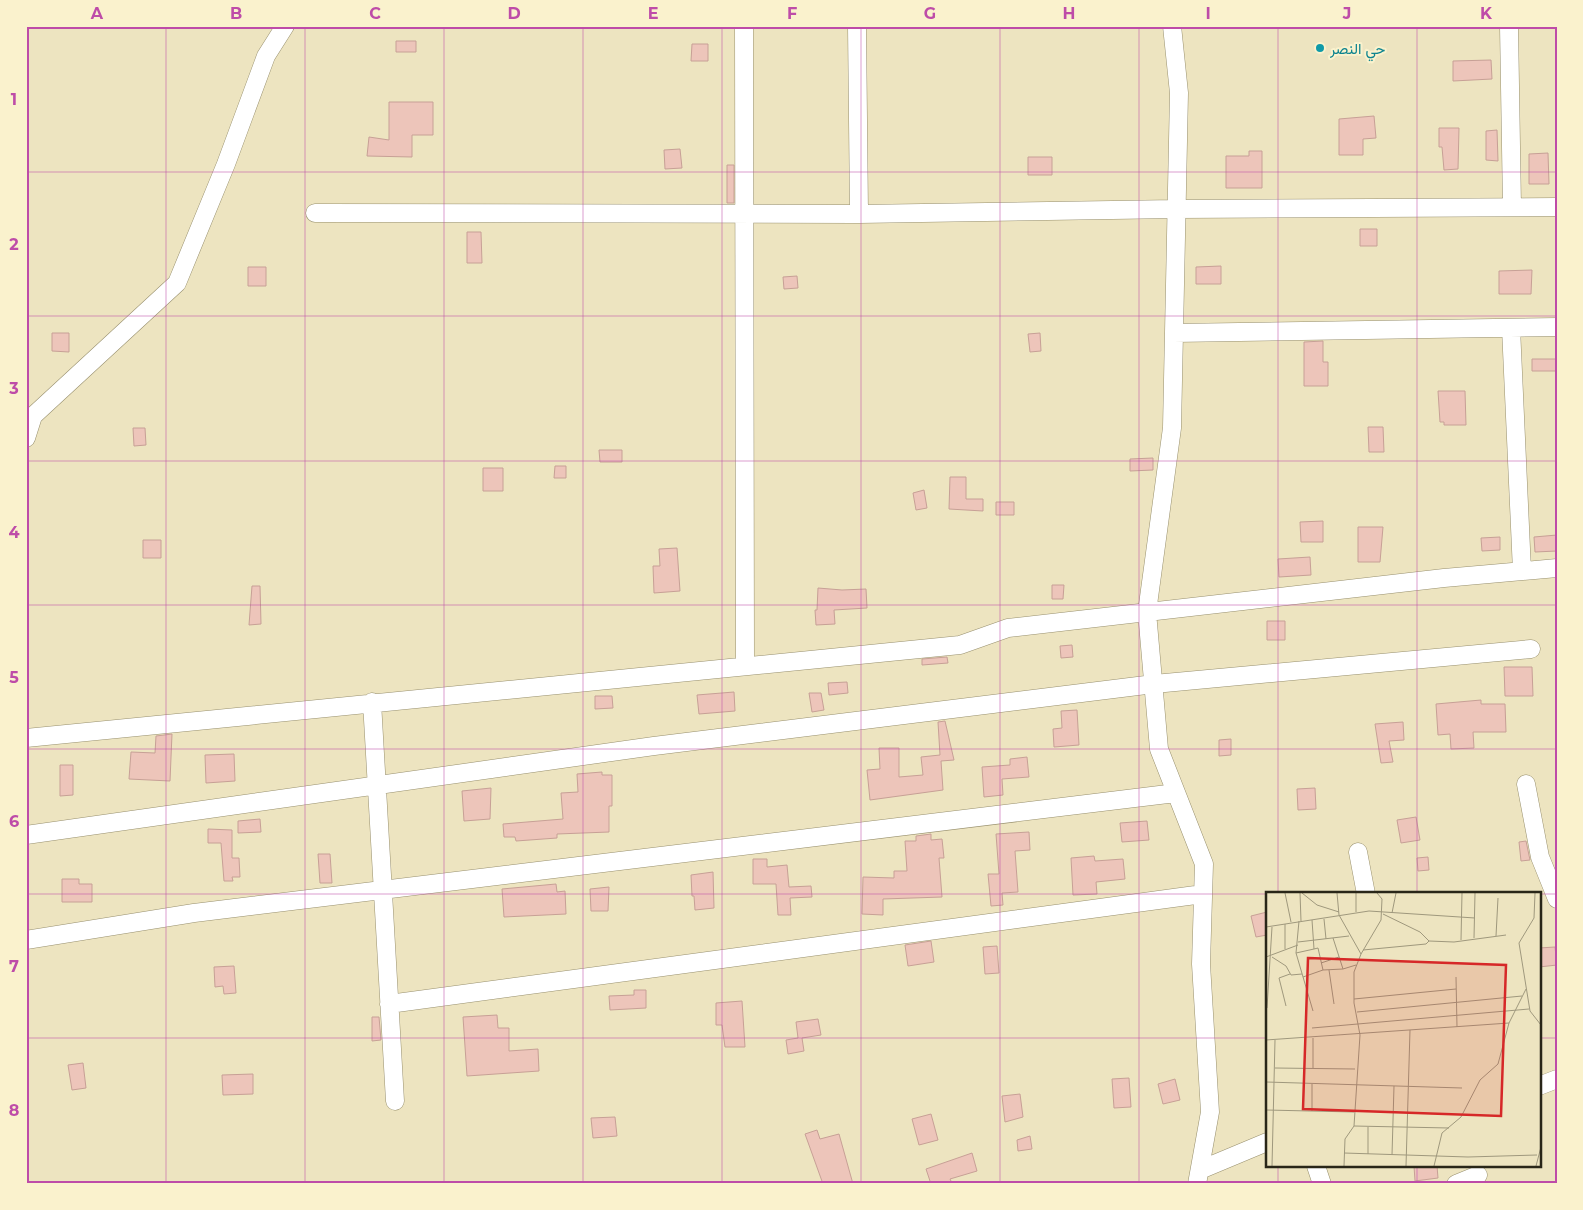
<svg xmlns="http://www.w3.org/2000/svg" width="1583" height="1210" font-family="Montserrat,Vazirmatn,sans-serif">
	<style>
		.building { fill: #edc5ba; stroke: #c7a096 }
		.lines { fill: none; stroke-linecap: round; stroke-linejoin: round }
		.street-casing { stroke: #98906e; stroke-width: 19 }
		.street { stroke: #fff; stroke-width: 18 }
		.grid { fill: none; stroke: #be4ca8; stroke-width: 1; stroke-opacity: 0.55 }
		.culture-dot { fill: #0f9aa8; stroke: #faf2cd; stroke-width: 2 }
		.labels { text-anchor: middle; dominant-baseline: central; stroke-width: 4; stroke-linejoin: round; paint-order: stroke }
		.culture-label { font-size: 15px; fill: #0d838f; stroke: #faf2cd; text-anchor: start }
		.inset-road { fill: none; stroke: #9f987d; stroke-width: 1 }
		.view { fill: #d62828; fill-opacity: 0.15; stroke: #d62828; stroke-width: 2.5 }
		.inset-edge { fill: none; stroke: #292618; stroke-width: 2.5 }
		.neatline { fill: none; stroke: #be4ca8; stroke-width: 2 }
		.grid-label { font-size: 16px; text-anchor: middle; font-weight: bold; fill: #be4ca8 }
	</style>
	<rect width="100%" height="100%" fill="#ede4c0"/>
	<path class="building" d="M 396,41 L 416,41 L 416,52 L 396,52 Z
		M 692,44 L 708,44 L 708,61 L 691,61 Z
		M 1491,60 L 1492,79 L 1453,81 L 1453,61 Z
		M 389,102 L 433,102 L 433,135 L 412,135 L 412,157 L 367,156 L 369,137 L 389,140 Z
		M 1374,116 L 1376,138 L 1363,139 L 1363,155 L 1339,155 L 1339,119 Z
		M 1439,128 L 1459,128 L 1458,169 L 1444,170 L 1442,147 L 1439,147 Z
		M 1497,130 L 1498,161 L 1486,160 L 1486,131 Z
		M 680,149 L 682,168 L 665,169 L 664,150 Z
		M 1249,151 L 1262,151 L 1262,188 L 1226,188 L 1226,156 L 1249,156 Z
		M 1548,153 L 1549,184 L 1529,184 L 1529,154 Z
		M 1028,157 L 1052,157 L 1052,175 L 1028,175 Z
		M 727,165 L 734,165 L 734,203 L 727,203 Z
		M 1360,229 L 1377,229 L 1377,246 L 1360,246 Z
		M 467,232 L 481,232 L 482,263 L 467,263 Z
		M 1221,266 L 1221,284 L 1196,284 L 1196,267 Z
		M 248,267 L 266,267 L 266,286 L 248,286 Z
		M 1532,270 L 1531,294 L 1499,294 L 1499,271 Z
		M 797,276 L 798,288 L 784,289 L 783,277 Z
		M 52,333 L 69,333 L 69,352 L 52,351 Z
		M 1040,333 L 1041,351 L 1030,352 L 1028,334 Z
		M 1323,341 L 1323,362 L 1328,362 L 1328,386 L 1304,386 L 1304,342 Z
		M 1532,359 L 1557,359 L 1557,371 L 1532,371 Z
		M 1438,391 L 1465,391 L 1466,425 L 1444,425 L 1444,422 L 1440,422 Z
		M 1368,427 L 1383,427 L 1384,452 L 1369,452 Z
		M 133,428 L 145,428 L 146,445 L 134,446 Z
		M 599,450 L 622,450 L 622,462 L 600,462 Z
		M 1153,458 L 1153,470 L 1130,471 L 1130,459 Z
		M 555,466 L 566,466 L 566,478 L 554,478 Z
		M 483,468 L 503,468 L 503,491 L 483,491 Z
		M 950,477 L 966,477 L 966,499 L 983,499 L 983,511 L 949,509 Z
		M 924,490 L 927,508 L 916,510 L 913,493 Z
		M 996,502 L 1014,502 L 1014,515 L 996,515 Z
		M 1323,521 L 1323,542 L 1301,542 L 1300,522 Z
		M 1358,527 L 1383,527 L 1380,562 L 1358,562 Z
		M 1557,535 L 1557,551 L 1535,552 L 1534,537 Z
		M 1500,537 L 1500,550 L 1482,551 L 1481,538 Z
		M 143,540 L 161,540 L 161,558 L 143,558 Z
		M 677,548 L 680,591 L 654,593 L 653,566 L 660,566 L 659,549 Z
		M 1310,557 L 1311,575 L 1279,577 L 1278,559 Z
		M 1052,585 L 1064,585 L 1063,599 L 1052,599 Z
		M 252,586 L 260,586 L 261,624 L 249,625 Z
		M 818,588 L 842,590 L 866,589 L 867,608 L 834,610 L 835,624 L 816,625 L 815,610 L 817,610 Z
		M 1267,621 L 1285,621 L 1285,640 L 1267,640 Z
		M 1072,645 L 1073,657 L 1061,658 L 1060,646 Z
		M 947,657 L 948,663 L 922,665 L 922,659 Z
		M 1504,667 L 1532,667 L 1533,696 L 1505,696 Z
		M 847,682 L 848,693 L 829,695 L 828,683 Z
		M 734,692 L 735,711 L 699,714 L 697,695 Z
		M 809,693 L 821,693 L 824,710 L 812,712 Z
		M 595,696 L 612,696 L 613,708 L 595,709 Z
		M 1481,700 L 1481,704 L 1505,704 L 1506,732 L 1473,732 L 1474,748 L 1451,749 L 1450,734 L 1438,735 L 1436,704 Z
		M 1077,710 L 1079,745 L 1054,747 L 1053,729 L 1062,728 L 1061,711 Z
		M 945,721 L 954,760 L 941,761 L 943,790 L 870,800 L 867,770 L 880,769 L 879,748 L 899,748 L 899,777 L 923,775 L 921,757 L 940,755 L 938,722 Z
		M 1403,722 L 1404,740 L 1389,741 L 1393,762 L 1381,763 L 1375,724 Z
		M 172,734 L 170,781 L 129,779 L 131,752 L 155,753 L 156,736 Z
		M 1231,739 L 1231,755 L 1219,756 L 1219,740 Z
		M 234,754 L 235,781 L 206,783 L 205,755 Z
		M 1027,757 L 1029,777 L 1002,779 L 1003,795 L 984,797 L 982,767 L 1010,765 L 1010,759 Z
		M 60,765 L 73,765 L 73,795 L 60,796 Z
		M 602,772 L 602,775 L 612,775 L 612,806 L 609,806 L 609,832 L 557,834 L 557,838 L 516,841 L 515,837 L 504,837 L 503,824 L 563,819 L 561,793 L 578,792 L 577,774 Z
		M 491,788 L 490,819 L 464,821 L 462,791 Z
		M 1315,788 L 1316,809 L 1298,810 L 1297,789 Z
		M 1416,817 L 1420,840 L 1401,843 L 1397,820 Z
		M 260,819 L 261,832 L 238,833 L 238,821 Z
		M 1147,821 L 1149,840 L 1122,842 L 1120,823 Z
		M 208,829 L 232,830 L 232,858 L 239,858 L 240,877 L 232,877 L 233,881 L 224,881 L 221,843 L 208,843 Z
		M 1029,832 L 1030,850 L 1015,851 L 1018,892 L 1002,893 L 1003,905 L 991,906 L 988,874 L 999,874 L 996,834 Z
		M 931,834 L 931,840 L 942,839 L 944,858 L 939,858 L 942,897 L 883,899 L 883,915 L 862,914 L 863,877 L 894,878 L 894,871 L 907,871 L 905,841 L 916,841 L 916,836 Z
		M 1526,841 L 1530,860 L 1521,861 L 1519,842 Z
		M 318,854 L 330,854 L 332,883 L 320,883 Z
		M 1094,856 L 1095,861 L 1123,859 L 1125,879 L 1096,882 L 1097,894 L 1073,895 L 1071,858 Z
		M 1428,857 L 1429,870 L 1418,871 L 1417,858 Z
		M 753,859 L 767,859 L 767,867 L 787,865 L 789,887 L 811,886 L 812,897 L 790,898 L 791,915 L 778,915 L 776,884 L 753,884 Z
		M 713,872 L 714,908 L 695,910 L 694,896 L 692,896 L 691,875 Z
		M 62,879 L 79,879 L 79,884 L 92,884 L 92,902 L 62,902 Z
		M 556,884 L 557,892 L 565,891 L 566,914 L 504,917 L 502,889 Z
		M 609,887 L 608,911 L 591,911 L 590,889 Z
		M 1267,912 L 1267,935 L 1256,937 L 1251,916 Z
		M 931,941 L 934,962 L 908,966 L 905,945 Z
		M 997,946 L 999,973 L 985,974 L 983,947 Z
		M 1555,947 L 1557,965 L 1539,967 L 1539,948 Z
		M 234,966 L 236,993 L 224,994 L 223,986 L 215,987 L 214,967 Z
		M 634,990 L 646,990 L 646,1008 L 610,1010 L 609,996 L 634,995 Z
		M 742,1001 L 745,1047 L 725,1047 L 722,1025 L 716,1025 L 716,1003 Z
		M 497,1015 L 498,1028 L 509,1028 L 509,1051 L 538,1049 L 539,1071 L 467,1076 L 463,1017 Z
		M 372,1017 L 379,1017 L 381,1040 L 372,1041 Z
		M 818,1019 L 821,1035 L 802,1038 L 804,1051 L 788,1054 L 786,1040 L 798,1038 L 796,1022 Z
		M 83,1063 L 86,1088 L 72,1090 L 68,1065 Z
		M 253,1074 L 253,1094 L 223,1095 L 222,1075 Z
		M 1129,1078 L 1131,1107 L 1114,1108 L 1112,1079 Z
		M 1175,1079 L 1180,1100 L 1163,1104 L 1158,1084 Z
		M 1020,1094 L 1023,1117 L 1005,1122 L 1002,1096 Z
		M 931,1114 L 938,1140 L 919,1145 L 912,1119 Z
		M 615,1117 L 617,1136 L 593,1138 L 591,1118 Z
		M 817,1130 L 820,1139 L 839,1134 L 853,1184 L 823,1184 L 805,1134 Z
		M 1030,1136 L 1032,1149 L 1018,1151 L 1017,1140 Z
		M 972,1153 L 977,1171 L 950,1179 L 951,1181 L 944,1184 L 931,1184 L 926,1169 Z
		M 1414,1166 L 1437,1166 L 1438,1178 L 1415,1181 Z"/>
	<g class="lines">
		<defs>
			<path id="street" d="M 744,26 L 745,666
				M 857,26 L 859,214
				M 1172,26 L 1179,93 L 1172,428 L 1147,612 L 1159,749 L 1204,864 L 1201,964 L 1210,1112 L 1197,1184
				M 1509,26 L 1512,207
				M 315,213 L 859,214 L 1176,209 L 1557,207
				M 1511,328 L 1522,571
				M 1174,333 L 1557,327
				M 26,438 L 33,416 L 177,283 L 226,164 L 266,56 L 285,26
				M 372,702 L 395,1101
				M 26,738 L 960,645 L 1008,628 L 1444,578 L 1557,568
				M 1526,784 L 1540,857 L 1557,899
				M 26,835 L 654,746 L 1154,684 L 1531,649
				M 1358,852 L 1366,894
				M 26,940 L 194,913 L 1176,793
				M 389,1004 L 1203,894
				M 1539,1086 L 1557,1079
				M 1316,1166 L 1322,1184
				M 1200,1170 L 1267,1142
				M 1456,1184 L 1478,1175"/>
		</defs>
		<use href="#street" class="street-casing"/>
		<use href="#street" class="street"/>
	</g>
	<path class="grid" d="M 166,26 L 166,1184M 305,26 L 305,1184M 444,26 L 444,1184M 583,26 L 583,1184M 722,26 L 722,1184M 861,26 L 861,1184M 1000,26 L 1000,1184M 1139,26 L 1139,1184M 1278,26 L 1278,894M 1417,26 L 1417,894M 26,172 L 1557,172M 26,316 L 1557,316M 26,461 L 1557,461M 26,605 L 1557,605M 26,749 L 1557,749M 26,894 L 1267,894M 1267,894 L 1539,894M 1539,894 L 1557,894M 26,1038 L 1267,1038M 1539,1038 L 1557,1038M 1278,1166 L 1278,1184M 1417,1166 L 1417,1184"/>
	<circle class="culture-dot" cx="1320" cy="48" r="5"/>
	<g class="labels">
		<g class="culture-label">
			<text x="1330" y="48">حي النصر</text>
		</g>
	</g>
	<g transform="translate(1266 892)">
		<rect width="275" height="275" fill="#ede4c0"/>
		<path class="inset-road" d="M 19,1 L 25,30M 34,1 L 35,29M 36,1 L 51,13 L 73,20M 71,1 L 73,23 L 95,62 L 88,80 L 88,111 L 94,143 L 88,234 L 79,247 L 78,274M 269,1 L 268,26 L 253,51 L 264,119 L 275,133M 90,20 L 90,1M 126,21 L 130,1M 117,22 L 154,40 L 163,49 L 188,50 L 240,43M 58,27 L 60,47M 33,29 L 30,61 L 47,119M 0,35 L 103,19 L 209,26M 230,44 L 232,6M 67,46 L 77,77M 208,46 L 209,1M 195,48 L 196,1M 32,50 L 83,44M 19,57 L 19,32M 48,57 L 52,56 L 57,78M 97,58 L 160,52 L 163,49M 30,61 L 48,57 L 46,28M 95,62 L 115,28 L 116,7 L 111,1M 0,65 L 32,53M 6,65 L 20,74 L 25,83 L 36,82M 55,71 L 73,65M 63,78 L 68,112M 37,85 L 57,78 L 77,77 L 90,73M 190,85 L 191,135M 88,107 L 190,97M 20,114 L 13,86 L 24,82M 1,116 L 6,35M 91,120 L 256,104M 46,136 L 263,117M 47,146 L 47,176M 0,148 L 243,131M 9,176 L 89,177M 0,190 L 196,196M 0,218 L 88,220M 46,219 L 46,192M 88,234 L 183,236M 78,261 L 202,265 L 271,263M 102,262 L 102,235M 126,263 L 128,194M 6,274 L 9,148M 140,274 L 144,138M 168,274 L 176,241 L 195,225 L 214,188 L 232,172 L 243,131 L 260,97M 270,274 L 275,255"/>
		<path class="view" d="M 42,66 L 240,73 L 235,224 L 37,217 Z"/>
		<rect width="275" height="275" class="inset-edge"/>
	</g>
	<rect width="1583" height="1210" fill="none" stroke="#faf2cd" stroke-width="55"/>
	<rect x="28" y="28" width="1528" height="1154" class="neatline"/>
	<g class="grid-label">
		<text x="97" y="19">A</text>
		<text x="236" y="19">B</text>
		<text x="375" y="19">C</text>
		<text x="514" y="19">D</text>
		<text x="653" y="19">E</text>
		<text x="792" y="19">F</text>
		<text x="930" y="19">G</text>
		<text x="1069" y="19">H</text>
		<text x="1208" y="19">I</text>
		<text x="1347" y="19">J</text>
		<text x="1486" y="19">K</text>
		<text x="14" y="105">1</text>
		<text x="14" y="250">2</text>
		<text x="14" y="394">3</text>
		<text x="14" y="538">4</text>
		<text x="14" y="683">5</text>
		<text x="14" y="827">6</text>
		<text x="14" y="972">7</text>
		<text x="14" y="1116">8</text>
	</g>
</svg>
